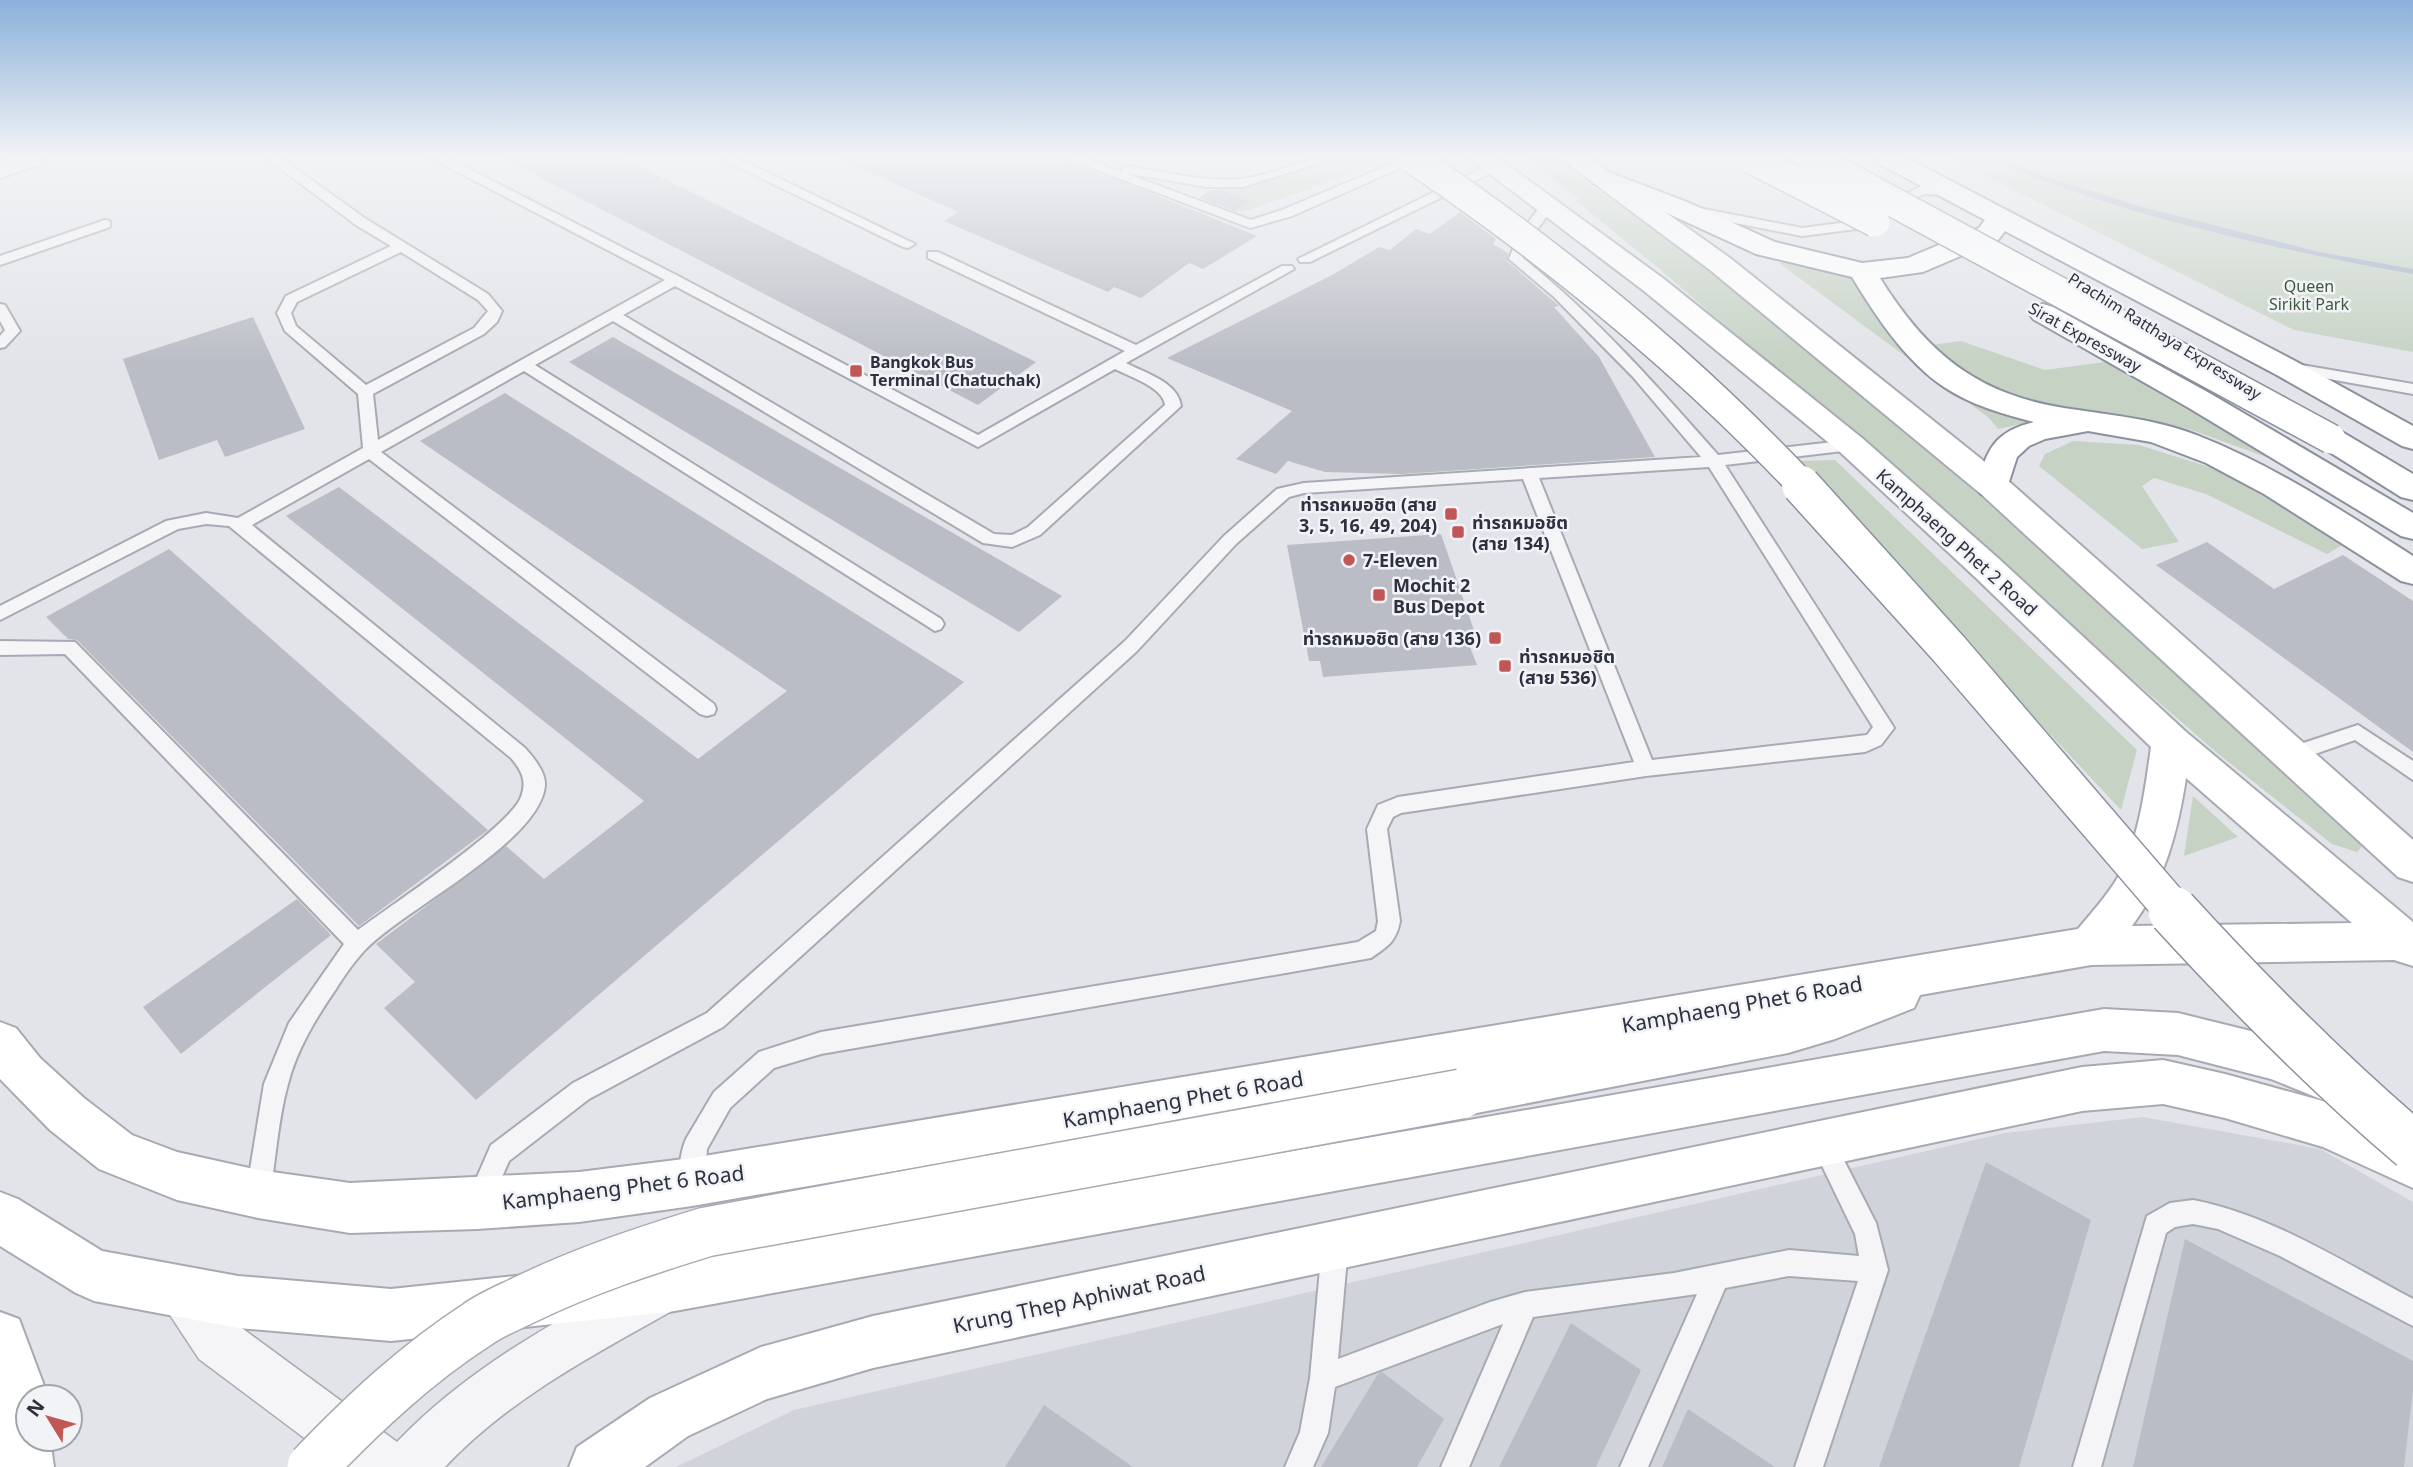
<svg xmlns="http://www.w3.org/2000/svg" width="2413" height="1467" font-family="'Noto Sans','Noto Sans Thai',sans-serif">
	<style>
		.built { fill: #d1d3db }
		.green { fill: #c6d2c4 }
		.water { fill: #a1adc5 }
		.building { fill: #babdc5 }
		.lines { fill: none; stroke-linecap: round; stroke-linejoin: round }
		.lane-casing { stroke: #a8aab3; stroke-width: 4 }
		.street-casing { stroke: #a8aab3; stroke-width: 3 }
		.secondary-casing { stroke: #a8aab3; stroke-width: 4 }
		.highway-casing { stroke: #8b909e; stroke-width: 4 }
		.lane { fill: #f5f5f8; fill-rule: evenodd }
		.street { fill: #f5f5f8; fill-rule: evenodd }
		.secondary { fill: #fff; fill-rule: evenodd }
		.highway { fill: #fff; fill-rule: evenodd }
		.secondary-bridge-casing { stroke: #a8aab3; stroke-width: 52; stroke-linecap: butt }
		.highway-bridge-far2-casing { stroke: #8b909e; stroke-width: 32; stroke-linecap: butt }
		.highway-bridge-far1-casing { stroke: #8b909e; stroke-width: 41; stroke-linecap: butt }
		.highway-bridge-casing { stroke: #8b909e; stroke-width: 52; stroke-linecap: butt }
		.secondary-bridge { stroke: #fff; stroke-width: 49 }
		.highway-bridge-far2 { stroke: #fff; stroke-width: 29 }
		.highway-bridge-far1 { stroke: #fff; stroke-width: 38 }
		.highway-bridge { stroke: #fff; stroke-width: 49 }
		.poi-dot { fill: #c05656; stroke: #f2f3f7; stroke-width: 2.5 }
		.labels { text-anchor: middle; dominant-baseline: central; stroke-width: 5; stroke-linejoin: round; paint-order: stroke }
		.far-park-label { font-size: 16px; fill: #3c593b; stroke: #f2f3f7 }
		.far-street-label { font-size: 16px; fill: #2c303f; stroke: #f2f3f7 }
		.far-poi-label { font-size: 16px; font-weight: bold; fill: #2c303f; stroke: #f2f3f7; text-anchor: start }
		.poi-label { font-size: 18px; font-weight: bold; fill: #2c303f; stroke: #f2f3f7; text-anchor: start }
		.street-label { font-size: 18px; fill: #2c303f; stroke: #f2f3f7 }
		.near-street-label { font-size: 21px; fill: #2c303f; stroke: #f2f3f7 }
	</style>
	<rect width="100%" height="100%" fill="#e2e4e9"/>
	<path class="built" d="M 2143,1117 L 2320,1149 L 2413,1202 L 2413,1467 L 676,1467 L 794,1410 L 2005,1133 Z"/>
	<path class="green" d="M 1329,158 L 1396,158 L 1249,210 L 1234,212 L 1249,201 L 1215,187 L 1243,183 Z
		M 1525,158 L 1552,158 L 1697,259 L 1963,481 L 2364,844 L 2357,852 L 2332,844 L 2216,752 L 1662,271 L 1575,200 L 1579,198 Z
		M 1950,158 L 2413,158 L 2413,352 L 2294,330 Z
		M 1795,262 L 1849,277 L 1918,366 L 1957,388 L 2035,421 L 1998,429 L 1989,418 L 1779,263 Z
		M 1961,341 L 2045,370 L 2105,362 L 2274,460 L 2189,429 L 2067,408 L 2021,397 L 1974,378 L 1931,345 Z
		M 2073,441 L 2139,445 L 2218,470 L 2344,544 L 2327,554 L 2206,494 L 2154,478 L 2142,486 L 2179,542 L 2142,549 L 2039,466 L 2045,454 Z
		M 1835,460 L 2137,750 L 2121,810 L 1795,461 Z
		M 2193,796 L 2238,837 L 2184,856 Z"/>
	<path class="water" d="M 1985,158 L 2001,158 L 2034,173 L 2146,208 L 2319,252 L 2413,269 L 2413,274 C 2269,248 2120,215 1985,158 Z"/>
	<path class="building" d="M 503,158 L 622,158 L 1036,362 L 978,405 Z
		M 838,158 L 1064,158 L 1257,236 L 1203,269 L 1189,263 L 1141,298 L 1114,287 L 1108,292 L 944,221 L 958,212 Z
		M 1211,190 L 1221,190 L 1250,201 L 1235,211 L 1199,198 Z
		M 1460,212 L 1496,239 L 1493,244 L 1508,253 L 1507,261 L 1559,306 L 1554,307 L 1599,357 L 1655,457 L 1403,474 L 1325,472 L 1288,461 L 1276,474 L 1236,459 L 1292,411 L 1167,358 L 1334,274 L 1379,247 L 1390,250 L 1416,229 L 1430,234 Z
		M 253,317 L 305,429 L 225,457 L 217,440 L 159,460 L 123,359 Z
		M 613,337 L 1062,596 L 1019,632 L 569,362 Z
		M 505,393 L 964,682 L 476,1100 L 384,1008 L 415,982 L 376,944 L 506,846 L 544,879 L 644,801 L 286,516 L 339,487 L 698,759 L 787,691 L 420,441 Z
		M 1441,534 L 1479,645 L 1470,647 L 1477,665 L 1323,677 L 1320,661 L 1309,661 L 1287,545 Z
		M 2207,542 L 2274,589 L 2343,555 L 2413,601 L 2413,752 L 2156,565 Z
		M 169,549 L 488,830 L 359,926 L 77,640 L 68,639 L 46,617 Z
		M 297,899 L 331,935 L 181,1054 L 143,1007 Z
		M 1986,1162 L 2091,1220 L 2019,1467 L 1879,1467 Z
		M 2185,1239 L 2413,1361 L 2413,1390 L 2404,1467 L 2133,1467 Z
		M 1571,1323 L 1641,1370 L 1596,1467 L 1499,1467 Z
		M 1382,1372 L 1444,1419 L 1417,1467 L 1321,1467 L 1378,1374 Z
		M 1044,1405 L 1133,1467 L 1005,1467 Z
		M 1688,1409 L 1775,1467 L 1662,1467 Z"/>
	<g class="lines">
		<defs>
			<path id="lane" d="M 266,158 L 281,158 L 366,219 L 488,294 L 502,311 L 497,322 L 484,334 L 373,394 L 378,440 L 665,280 L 431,158 L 448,158 L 680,277 L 978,435 L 1125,351 L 928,258 L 928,252 L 938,252 L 1136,345 L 1282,266 L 1292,266 L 1294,269 L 1126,363 C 1145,373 1178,382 1181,406 L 1040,535 L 1012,547 L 983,543 L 613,321 L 535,365 L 941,619 L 944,624 L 941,629 L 935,631 L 524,371 L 381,452 L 714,704 L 716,709 L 714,714 L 707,716 L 700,714 L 369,459 L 252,525 L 525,748 C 533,757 545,771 545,784 C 543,841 402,910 364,951 C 354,962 344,976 336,989 C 316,1018 297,1049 288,1084 C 278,1119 276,1158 270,1194 L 267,1203 L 258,1206 L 249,1203 L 246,1194 L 264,1084 L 289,1023 L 344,944 L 65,654 L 0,655 L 0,641 L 75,642 L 358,930 C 390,906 510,827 521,797 C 527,781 522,771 511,758 L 229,526 L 206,524 L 178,529 L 0,620 L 0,606 L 166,521 L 206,513 L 238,518 L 363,448 L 358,394 L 285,331 L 277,313 L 286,296 L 391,246 L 356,225 ZM 401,252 L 478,300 L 488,311 L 474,328 L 366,385 L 296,326 L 291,313 L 297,302 ZM 675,286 L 978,447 L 1115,369 C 1130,377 1163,387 1165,405 L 1028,527 L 1012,535 L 994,534 L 623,315 Z
				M 720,158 L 737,158 L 915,244 L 908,248 L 903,247 Z
				M 1066,158 L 1085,158 L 1122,172 L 1123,167 L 1127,166 C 1164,172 1202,182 1240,179 C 1273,176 1300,158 1335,158 L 1243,187 L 1207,187 L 1125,173 L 1251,220 L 1282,210 L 1405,158 L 1423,158 L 1292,216 L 1250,228 Z
				M 1493,163 L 1497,164 L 1497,170 L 1310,262 L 1300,262 L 1298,259 Z
				M 1921,186 L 1948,187 L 1954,191 L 1948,195 L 1923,194 L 1864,228 L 1802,236 L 1689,214 L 1682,210 L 1689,206 L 1802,228 L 1856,221 Z
				M 1548,201 L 1555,205 L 1531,238 L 1523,258 C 1596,317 1657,386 1718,455 L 1851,440 L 1859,445 L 1851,450 L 1725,465 L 1891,723 L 1894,728 L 1881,745 L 1865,752 L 1646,776 L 1401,813 L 1393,817 L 1387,829 L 1400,921 C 1396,942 1388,946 1371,958 L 821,1054 L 774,1068 L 730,1108 L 707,1149 L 704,1182 L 701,1191 L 692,1194 L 683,1191 C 677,1176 680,1153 686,1139 L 714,1092 L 759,1052 L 821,1032 L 1358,942 L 1376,931 L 1378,921 L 1367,829 L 1378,805 L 1398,797 L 1634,762 L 1523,479 L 1304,493 L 1289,497 L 1236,544 L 1137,651 L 723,1027 L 589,1099 L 509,1161 L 488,1209 L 479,1212 L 470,1209 L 467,1200 L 491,1145 L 573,1083 L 707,1013 L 1125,641 L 1224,536 L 1277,489 L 1304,483 L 1701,457 L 1633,377 L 1554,297 L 1509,259 L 1517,238 L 1543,202 ZM 1709,467 L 1873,727 L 1867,735 L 1652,760 L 1539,478 Z
				M 105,220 L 110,221 L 110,227 L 0,265 L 0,256 Z
				M 0,304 L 5,305 L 20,331 L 5,347 L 0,348 L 0,336 L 5,330 L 0,321 Z
				M 2290,363 L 2413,384 L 2413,394 L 2285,371 L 2283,368 L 2285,365 Z
				M 2358,725 L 2413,761 L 2413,780 L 2355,740 L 2289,763 L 2282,760 L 2279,755 L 2282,750 Z
				M 1823,1131 L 1831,1135 L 1876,1223 L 1888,1270 L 1823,1467 L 1795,1467 L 1858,1281 L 1789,1276 L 1725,1288 L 1648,1467 L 1620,1467 L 1697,1294 L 1533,1317 L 1469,1467 L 1441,1467 L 1503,1324 L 1335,1387 L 1328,1433 L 1313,1467 L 1285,1467 L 1300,1432 L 1310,1378 L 1322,1247 L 1326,1238 L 1335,1234 L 1344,1238 L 1348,1247 L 1338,1359 L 1490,1302 L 1525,1292 L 1674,1273 L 1789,1250 L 1859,1256 L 1855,1234 L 1811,1143 L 1815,1135 Z
				M 2193,1200 C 2271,1215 2343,1262 2413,1299 L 2413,1326 L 2280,1256 L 2218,1229 L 2193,1224 L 2175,1227 L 2166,1233 L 2101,1467 L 2073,1467 L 2147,1216 L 2170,1203 Z"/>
			<path id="street" d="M 183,1267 L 200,1275 L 235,1323 L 397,1442 C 465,1371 549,1324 636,1278 L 653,1270 L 670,1278 L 678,1295 L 670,1312 C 591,1356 508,1400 445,1467 L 343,1467 L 199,1359 L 166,1309 L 158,1292 L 166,1275 Z"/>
			<path id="secondary" d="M 9,158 L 46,158 L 43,163 L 0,178 L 0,161 Z
				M 1469,158 L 1498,158 L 1664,279 L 1862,438 L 1999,559 L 2185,731 L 2413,922 L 2413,966 L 2394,960 L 2091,965 L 1920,995 L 1914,1008 L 1835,1039 L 1788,1053 L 1461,1116 L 1444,1110 L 1438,1094 L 1444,1078 L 1453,1075 L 692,1206 L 579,1222 L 477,1229 L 350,1233 L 258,1218 L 177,1200 L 99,1169 L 50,1130 L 0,1079 L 0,1022 L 16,1028 L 40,1058 L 84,1098 L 132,1135 L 177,1152 L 258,1170 L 350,1183 L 579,1172 L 692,1158 L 2078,929 C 2092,912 2107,896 2118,877 C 2139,839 2145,790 2151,747 L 1975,577 L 1840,452 L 1644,291 ZM 2186,778 L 2352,923 L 2132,926 C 2164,883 2178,831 2186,778 Z
				M 1560,158 L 1589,158 L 1730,258 L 2005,478 L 2413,840 L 2413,882 L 2398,877 L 1981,494 L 1710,270 Z
				M 2104,1009 L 2178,1013 L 2275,1037 L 2349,1066 L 2356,1082 L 2349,1098 L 2333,1104 L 2271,1079 L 2178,1055 L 2104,1051 L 669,1312 L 391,1341 L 238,1328 L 94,1301 L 76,1293 L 0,1246 L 0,1192 L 18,1199 L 102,1251 L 238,1276 L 391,1289 L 669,1260 Z
				M 2163,1060 L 2225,1074 L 2330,1103 L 2413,1139 L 2413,1188 L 2323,1147 L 2225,1118 L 2163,1104 L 2082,1111 L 873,1368 L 767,1399 L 688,1436 L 645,1467 L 569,1467 L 577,1447 L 650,1398 L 761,1347 L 873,1316 L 2082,1067 Z
				M 0,1312 L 19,1319 L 43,1383 L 45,1397 L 28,1397 L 28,1439 L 50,1439 L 54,1467 L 0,1467 Z"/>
			<path id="highway" d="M 1875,158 L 1907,158 L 2297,362 L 2413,426 L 2413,449 L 2402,446 L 2275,374 L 2005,231 L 1998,240 L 1923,272 L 1880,278 C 1926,352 1976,394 2064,408 C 2110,415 2156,419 2199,436 C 2275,466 2344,512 2413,556 L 2413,584 L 2401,581 L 2264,494 L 2206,463 L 2151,442 L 2088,431 L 2045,439 L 2029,446 L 2017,457 L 2005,494 L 1993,497 L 1981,494 L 1977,486 C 1987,449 1994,432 2034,422 C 2003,414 1971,405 1944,387 C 1906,362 1875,315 1852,277 L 1756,254 L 1669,214 L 1593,183 L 1589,178 L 1593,173 L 1602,170 L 1611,173 L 1687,202 L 1775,242 L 1862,263 L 1908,258 L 1979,228 L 1985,220 L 1878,163 Z
				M 2043,304 L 2053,307 L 2211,394 L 2413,513 L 2413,539 L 2401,536 L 2189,408 L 2033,319 L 2029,313 L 2033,307 Z
				M 2331,429 L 2342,432 L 2413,474 L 2413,500 L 2401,497 L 2320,446 L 2315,439 L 2320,432 Z"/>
		</defs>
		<use href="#lane" class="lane-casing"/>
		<use href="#street" class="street-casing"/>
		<use href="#secondary" class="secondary-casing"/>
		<use href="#highway" class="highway-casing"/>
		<use href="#lane" class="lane"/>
		<use href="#street" class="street"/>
		<use href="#secondary" class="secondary"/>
		<use href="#highway" class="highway"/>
		<defs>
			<path id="secondary-bridge" d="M 312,1467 C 363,1414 416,1364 478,1324 C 492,1314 510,1307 526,1299 C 584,1271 644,1251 706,1232 L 1461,1094"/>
			<path id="highway-bridge-far2" d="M 1412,158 C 1554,254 1685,361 1803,486
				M 1750,158 L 1875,222
				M 1812,158 L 2331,439"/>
			<path id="highway-bridge-far1" d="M 1801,485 L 1949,649 L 2175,912"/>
			<path id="highway-bridge" d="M 2173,911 C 2249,994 2327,1073 2413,1146"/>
		</defs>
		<use href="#secondary-bridge" class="secondary-bridge-casing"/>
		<use href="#highway-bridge-far2" class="highway-bridge-far2-casing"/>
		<use href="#highway-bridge-far1" class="highway-bridge-far1-casing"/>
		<use href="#highway-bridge" class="highway-bridge-casing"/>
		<use href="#secondary-bridge" class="secondary-bridge"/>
		<use href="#highway-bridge-far2" class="highway-bridge-far2"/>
		<use href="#highway-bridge-far1" class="highway-bridge-far1"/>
		<use href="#highway-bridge" class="highway-bridge"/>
	</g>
	<linearGradient id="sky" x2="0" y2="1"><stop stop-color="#8bb1da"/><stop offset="0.43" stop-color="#f2f3f5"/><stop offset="1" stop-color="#f2f3f5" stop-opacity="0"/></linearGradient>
	<rect width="2413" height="364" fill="url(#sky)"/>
	<g class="poi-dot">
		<rect x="849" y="364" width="14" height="14" rx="3.5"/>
		<rect x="1444" y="507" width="14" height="14" rx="3.5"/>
		<rect x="1451" y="525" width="14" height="14" rx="3.5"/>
		<circle cx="1349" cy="560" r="7"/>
		<rect x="1372" y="588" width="14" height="14" rx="3.5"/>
		<rect x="1488" y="631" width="14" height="14" rx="3.5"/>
		<rect x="1498" y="659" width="14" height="14" rx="3.5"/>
	</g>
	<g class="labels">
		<g class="far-park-label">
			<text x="2309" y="286">Queen<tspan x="2309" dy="18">Sirikit Park</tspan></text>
		</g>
		<g class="far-street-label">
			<text transform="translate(2165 336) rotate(32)">Prachim Ratthaya Expressway</text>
			<text transform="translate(2085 337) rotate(29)">Sirat Expressway</text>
		</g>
		<g class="far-poi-label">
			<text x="870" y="362">Bangkok Bus<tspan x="870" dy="18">Terminal (Chatuchak)</tspan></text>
		</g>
		<g class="poi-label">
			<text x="1437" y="504" text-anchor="end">ท่ารถหมอชิต (สาย<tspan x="1437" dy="21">3, 5, 16, 49, 204)</tspan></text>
			<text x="1472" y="522">ท่ารถหมอชิต<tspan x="1472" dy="21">(สาย 134)</tspan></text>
			<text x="1363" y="560">7-Eleven</text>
			<text x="1393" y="585">Mochit 2<tspan x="1393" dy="21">Bus Depot</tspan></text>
			<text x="1481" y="638" text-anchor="end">ท่ารถหมอชิต (สาย 136)</text>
			<text x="1519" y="656">ท่ารถหมอชิต<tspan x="1519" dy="21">(สาย 536)</tspan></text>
		</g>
		<g class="street-label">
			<text transform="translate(1957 542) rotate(42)">Kamphaeng Phet 2 Road</text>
		</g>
		<g class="near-street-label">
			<text transform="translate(1742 1004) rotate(-10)">Kamphaeng Phet 6 Road</text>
			<text transform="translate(1183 1099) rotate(-10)">Kamphaeng Phet 6 Road</text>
			<text transform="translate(623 1187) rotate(-7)">Kamphaeng Phet 6 Road</text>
			<text transform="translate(1079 1299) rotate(-12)">Krung Thep Aphiwat Road</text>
		</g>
	</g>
	<g transform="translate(49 1418) rotate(307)"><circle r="33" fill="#f2f3f7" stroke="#a3a5ad" stroke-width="2"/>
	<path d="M0-5L12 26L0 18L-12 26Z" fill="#c05656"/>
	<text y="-10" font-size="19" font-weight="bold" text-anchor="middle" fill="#2c303f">N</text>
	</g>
</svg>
